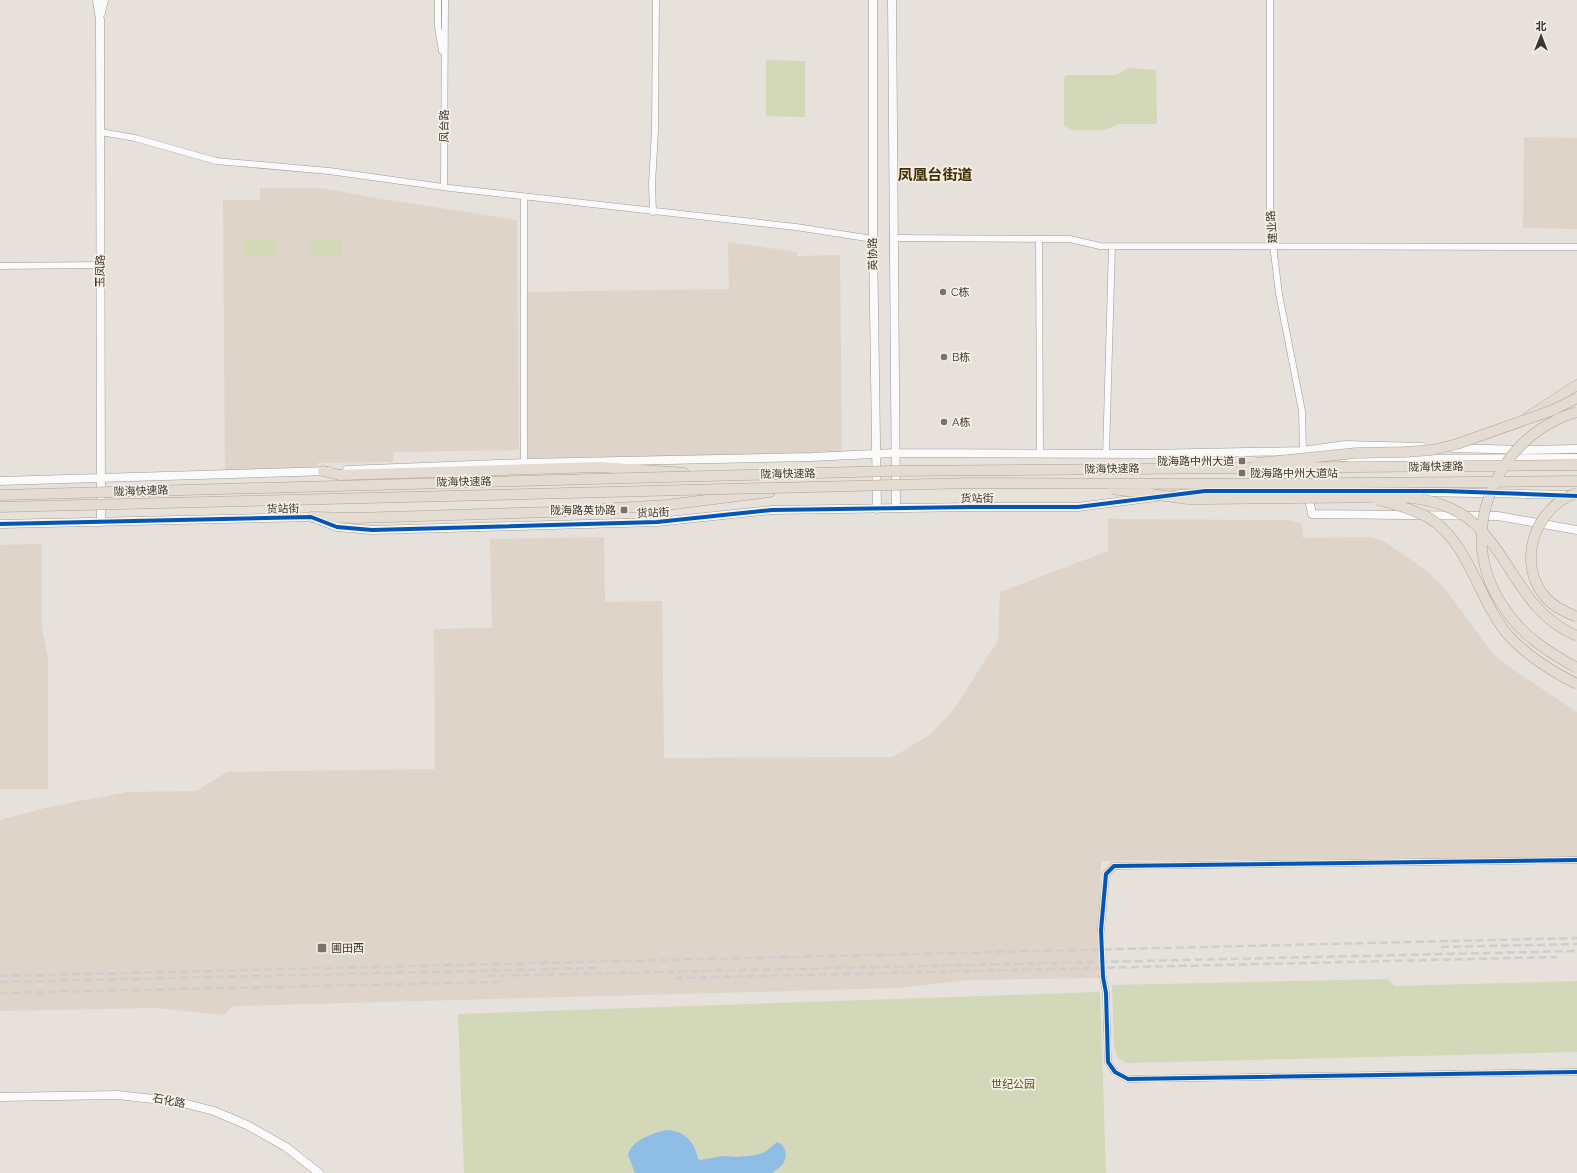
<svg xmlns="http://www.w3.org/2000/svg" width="1577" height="1173" font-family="Raleway,'Noto Sans SC',sans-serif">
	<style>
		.built { fill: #ded4c9 }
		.green { fill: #d3d8b9 }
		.water { fill: #8ebde6 }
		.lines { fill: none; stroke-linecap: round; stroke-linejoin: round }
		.minor-tunnel { stroke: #c4bfb9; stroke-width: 6; stroke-dasharray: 6 3; stroke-linecap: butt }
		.minor-casing { stroke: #9e9b96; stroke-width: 7 }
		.tertiary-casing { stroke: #9e9b96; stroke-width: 9 }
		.trunk-casing { stroke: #b0a394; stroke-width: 11 }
		.minor { stroke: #fbfafa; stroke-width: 6 }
		.tertiary { stroke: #fbfafa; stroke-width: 8 }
		.trunk { stroke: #e4dcd2; stroke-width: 10 }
		.rail { stroke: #cfcecd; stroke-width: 2.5; stroke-dasharray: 8 4; stroke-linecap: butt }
		.trunk-bridge-casing { stroke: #b0a394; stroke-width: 11; stroke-linecap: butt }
		.trunk-bridge { stroke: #e4dcd2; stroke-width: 10 }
		.cycleway-casing { stroke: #f8efe4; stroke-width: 6 }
		.cycleway { stroke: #0057b8; stroke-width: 4 }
		.poi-dot { fill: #76726e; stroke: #f8efe4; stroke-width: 1.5 }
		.labels { text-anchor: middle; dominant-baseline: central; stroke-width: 3.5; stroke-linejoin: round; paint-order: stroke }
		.street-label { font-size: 11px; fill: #3a3733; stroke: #f8efe4 }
		.poi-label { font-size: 11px; fill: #3a3733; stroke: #f8efe4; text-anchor: start }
		.park-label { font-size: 11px; fill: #475314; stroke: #f8efe4 }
		.district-label { font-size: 15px; font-weight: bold; fill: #3e2e04; stroke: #f8efe4 }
	</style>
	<rect width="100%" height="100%" fill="#e6e1db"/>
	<path class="built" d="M 1524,137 L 1577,138 L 1577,229 L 1523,228 Z
		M 260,188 L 320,188 L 389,200 L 517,220 L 519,450 L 393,452 L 393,462 L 318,463 L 317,470 L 225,471 L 223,200 L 260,200 Z
		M 728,242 L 797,252 L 797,256 L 840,255 L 842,455 L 528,459 L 525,292 L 729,289 Z
		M 1108,519 L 1287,520 L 1302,523 L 1303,538 L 1368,537 L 1382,540 L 1423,568 L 1442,585 L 1494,655 L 1514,670 L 1577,712 L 1577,857 L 1101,861 L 1099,978 L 968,980 L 898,988 L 235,1006 L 230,1008 L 224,1015 L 155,1008 L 0,1011 L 0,820 L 49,807 L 127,792 L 196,791 L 227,772 L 435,769 L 434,629 L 492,628 L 490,539 L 604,537 L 605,602 L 662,601 L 664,758 L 893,757 L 931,734 L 954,709 L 998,640 L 1000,592 L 1108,551 Z
		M 42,544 L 42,628 L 48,657 L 48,789 L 0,789 L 0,545 Z"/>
	<path class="green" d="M 766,60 L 805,61 L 805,117 L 766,116 Z
		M 1129,68 L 1156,70 L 1157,122 L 1155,124 L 1119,124 L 1104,130 L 1072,130 L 1064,126 L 1064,77 L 1067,75 L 1115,75 C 1120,74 1123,70 1129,68 Z
		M 244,239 L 277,239 L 277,255 L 244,255 Z
		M 309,239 L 342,239 L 342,255 L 309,255 Z
		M 1388,979 L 1394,986 L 1577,981 L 1577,1052 L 1126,1063 L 1118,1058 L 1114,1047 L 1112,985 Z
		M 1100,992 L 1106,1173 L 464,1173 L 458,1014 Z"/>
	<path class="water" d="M 666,1130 C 684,1130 695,1142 698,1159 L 700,1160 L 723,1156 L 738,1157 L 756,1155 L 765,1152 L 777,1142 C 785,1145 788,1154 784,1162 C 782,1166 776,1170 772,1173 L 635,1173 L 628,1155 C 631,1140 654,1133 666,1130 Z"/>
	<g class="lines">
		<path class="minor-tunnel" d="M 1101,930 L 1103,977"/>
		<defs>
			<path id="minor" d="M 438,0 L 438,27 L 442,51
				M 1270,0 L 1270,220 L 1279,294 L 1302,411 L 1303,451
				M 100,132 L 135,138 L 216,161 L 329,171 L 450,188 L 796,227 L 873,239
				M 444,187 L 445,0
				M 524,197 L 524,463
				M 653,212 L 652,184 L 655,130 L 656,0
				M 893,238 L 1048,239 L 1070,239 L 1100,246 L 1577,247
				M 1039,239 L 1040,453
				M 0,266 L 100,265
				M 1106,454 L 1112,246
				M 1101,930 L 1106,874 L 1114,866 L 1577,860
				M 1103,977 L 1106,993 L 1108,1062 L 1115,1072 L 1128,1079 L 1577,1072"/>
			<path id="tertiary" d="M 97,0 L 100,20 L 101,522
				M 873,0 L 873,239 L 877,509
				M 892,0 L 896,508
				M 101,13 L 104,0
				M 1452,448 L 1524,450 L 1577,449
				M 1343,457 L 1356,459 L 1577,458
				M 347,470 L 524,463 L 811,457 L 895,453 L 1146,454 L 1303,451 L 1345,445 L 1422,447
				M 0,481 L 329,471
				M 1308,494 L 1312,514 L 1498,516 L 1577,530
				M 1173,495 C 1221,489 1270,491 1319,491 C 1403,491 1487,493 1571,495
				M 0,524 L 311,517 L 337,527 L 372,530 L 657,522 L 772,510 L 971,507 L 1078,507 L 1156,497
				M 0,1097 L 118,1095 L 179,1102 L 214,1111 L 247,1125 L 286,1147 L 319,1173"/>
			<path id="trunk" d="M 1528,417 L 1577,385
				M 323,471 L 340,475 L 599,467 L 684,473
				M 311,517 L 356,518 L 550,512 L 667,505 L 770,492"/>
		</defs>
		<use href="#minor" class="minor-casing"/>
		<use href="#tertiary" class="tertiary-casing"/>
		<use href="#trunk" class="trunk-casing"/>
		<use href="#minor" class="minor"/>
		<use href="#tertiary" class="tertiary"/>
		<use href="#trunk" class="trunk"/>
		<path class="rail" d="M 1441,947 L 1577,944
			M 0,976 L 1577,938
			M 487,976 L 1577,951
			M 675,978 L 1557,957
			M 0,982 L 599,968
			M 0,993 L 497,982"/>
		<defs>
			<path id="trunk-bridge" d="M 1577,412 C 1518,428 1477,489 1482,549 C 1484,569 1492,590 1503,606 C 1521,635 1548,652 1577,668
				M 1257,463 L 1356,453 L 1405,452 L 1432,450 L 1457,444 L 1553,410 L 1577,398
				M 1113,489 L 1188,499 L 1206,499 L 1400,497 C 1427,498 1456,506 1476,525 C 1514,562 1523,613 1577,636
				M 1577,493 C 1535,506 1515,563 1546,598 C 1554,607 1565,612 1577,617
				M 0,495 L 891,471 L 1577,465
				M 1378,500 C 1395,504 1413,509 1429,518 C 1469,542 1479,601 1508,635 C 1527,656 1553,672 1577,684
				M 0,507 L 971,483 L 1250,484 L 1577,481"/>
		</defs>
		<use href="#trunk-bridge" class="trunk-bridge-casing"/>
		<use href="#trunk-bridge" class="trunk-bridge"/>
		<defs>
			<path id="cycleway" d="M 0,524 L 311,517 L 337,527 L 372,530 L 657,522 L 772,510 L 971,507 L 1078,507 L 1205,491 L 1445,491 L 1577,496
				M 1577,860 L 1114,866 L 1106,874 L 1101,930 L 1103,977 L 1106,993 L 1108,1062 L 1115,1072 L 1128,1079 L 1577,1072"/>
		</defs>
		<use href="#cycleway" class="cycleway-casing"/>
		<use href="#cycleway" class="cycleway"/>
	</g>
	<g class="poi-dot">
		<circle cx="943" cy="292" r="4"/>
		<circle cx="944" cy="357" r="4"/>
		<circle cx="944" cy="422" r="4"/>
		<rect x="1238" y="457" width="8" height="8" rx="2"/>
		<rect x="1238" y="469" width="8" height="8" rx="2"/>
		<rect x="620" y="506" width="8" height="8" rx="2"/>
		<rect x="317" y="943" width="10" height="10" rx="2"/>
	</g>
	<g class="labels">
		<g class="street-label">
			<text transform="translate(444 126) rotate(-90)">凤台路</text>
			<text transform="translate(1272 227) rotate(-94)">建业路</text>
			<text transform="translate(873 254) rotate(-91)">英协路</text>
			<text transform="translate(100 271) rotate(-90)">玉凤路</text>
			<text transform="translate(1436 467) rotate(-1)">陇海快速路</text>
			<text transform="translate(1112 469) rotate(-1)">陇海快速路</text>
			<text transform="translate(788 474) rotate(-1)">陇海快速路</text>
			<text transform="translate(464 482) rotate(-1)">陇海快速路</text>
			<text transform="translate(141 491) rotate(-2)">陇海快速路</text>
			<text x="977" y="498">货站街</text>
			<text transform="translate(283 509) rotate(-1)">货站街</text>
			<text transform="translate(653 513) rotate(-3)">货站街</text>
			<text transform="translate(169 1101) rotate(10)">石化路</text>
		</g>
		<g class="poi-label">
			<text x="951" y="292">C栋</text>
			<text x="952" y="357">B栋</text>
			<text x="952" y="422">A栋</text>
			<text x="1234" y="461" text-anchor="end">陇海路中州大道</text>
			<text x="1250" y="473">陇海路中州大道站</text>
			<text x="616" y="510" text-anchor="end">陇海路英协路</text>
			<text x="331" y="948">圃田西</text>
		</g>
		<g class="park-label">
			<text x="1013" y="1084">世纪公园</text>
		</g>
		<g class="district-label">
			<text x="935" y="175">凤凰台街道</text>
		</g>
	</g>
	<g transform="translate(1541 36)" stroke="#f8efe4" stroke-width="3" paint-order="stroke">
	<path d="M0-3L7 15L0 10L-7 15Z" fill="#3a3733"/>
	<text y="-6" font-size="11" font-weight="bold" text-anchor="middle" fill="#3a3733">北</text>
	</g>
</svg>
